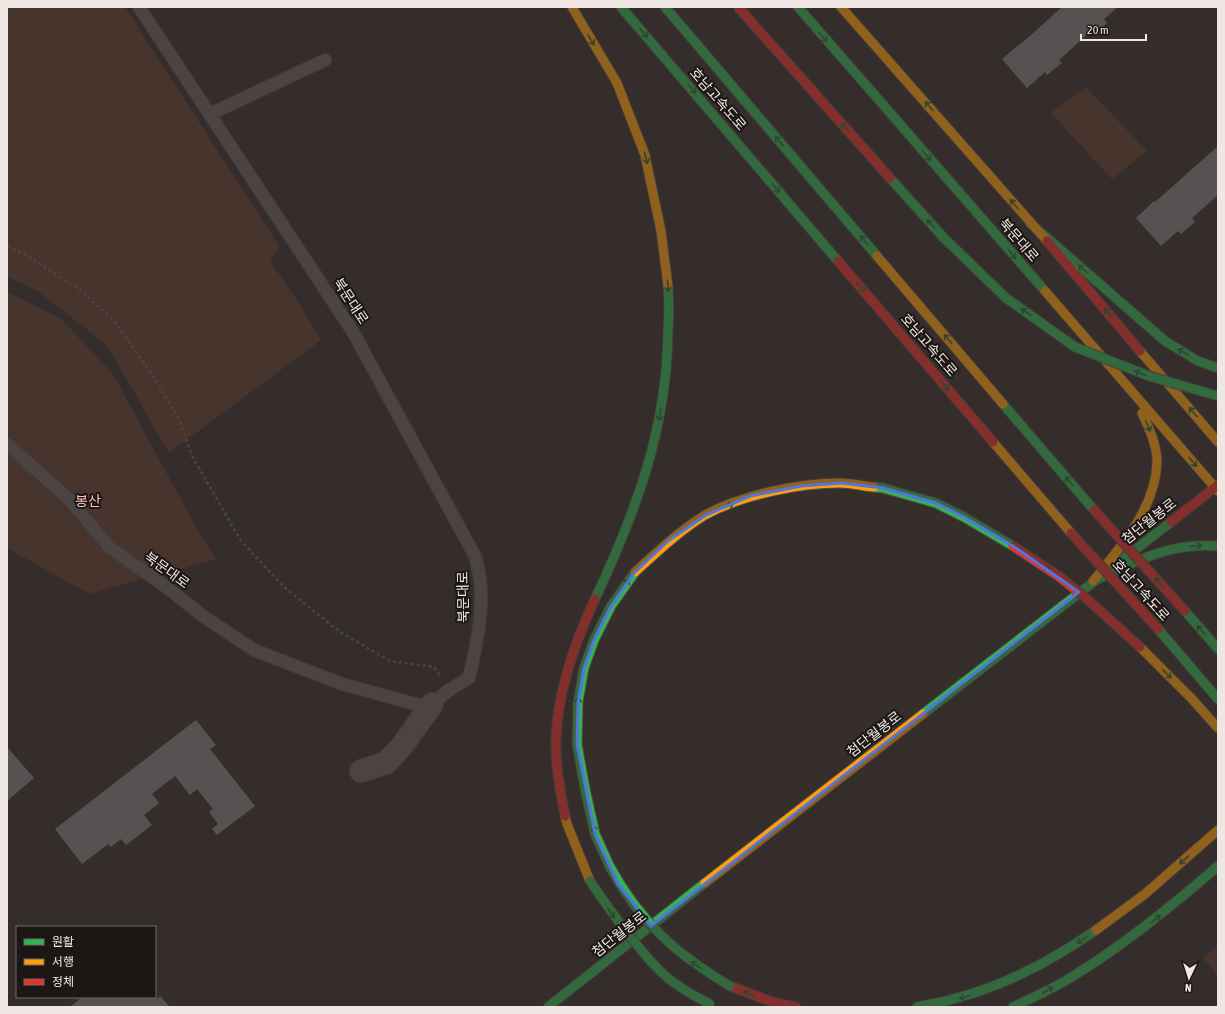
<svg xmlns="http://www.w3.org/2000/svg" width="1225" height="1014" font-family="'Asap Condensed','Noto Sans KR',sans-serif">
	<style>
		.green { fill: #5e3c30 }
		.building { fill: #807f80 }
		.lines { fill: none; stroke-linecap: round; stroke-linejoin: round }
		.lane-casing { stroke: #534d4a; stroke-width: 14 }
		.street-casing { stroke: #534d4a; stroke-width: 24 }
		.fast-casing { stroke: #534d4a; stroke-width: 11 }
		.slow-casing { stroke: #534d4a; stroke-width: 11 }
		.jam-casing { stroke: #534d4a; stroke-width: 11 }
		.path { stroke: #645f5d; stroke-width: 2.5; stroke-dasharray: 3 3; stroke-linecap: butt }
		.lane { stroke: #665f5d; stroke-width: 12 }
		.street { stroke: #665f5d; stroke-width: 22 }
		.fast { stroke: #30b455; stroke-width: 9 }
		.slow { stroke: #ff9f0a; stroke-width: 9 }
		.jam { stroke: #e5322d; stroke-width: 9 }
		.fast-bridge-casing { stroke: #534d4a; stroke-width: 11; stroke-linecap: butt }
		.jam-bridge-casing { stroke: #534d4a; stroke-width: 11; stroke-linecap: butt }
		.fast-bridge { stroke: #30b455; stroke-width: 9 }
		.jam-bridge { stroke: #e5322d; stroke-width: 9 }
		.oneway { stroke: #266534 }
		.marked { fill: none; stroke: #5274db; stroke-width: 3; stroke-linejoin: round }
		.labels { text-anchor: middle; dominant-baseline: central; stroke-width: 4; stroke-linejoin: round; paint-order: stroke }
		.street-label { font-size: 14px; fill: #f0e7e4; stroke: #1c1614 }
		.park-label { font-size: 14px; fill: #f6c4b3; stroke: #1c1614 }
	</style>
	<rect width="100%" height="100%" fill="#352e2b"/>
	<path class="green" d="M 7,7 L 125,7 L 279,246 L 270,261 L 302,308 L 321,340 L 169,453 L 107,345 L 36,290 L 7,277 Z
		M 1086,87 L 1147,151 L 1112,179 L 1051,113 Z
		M 7,292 L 61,319 L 113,374 L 199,533 L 216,559 L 89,594 L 7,548 Z
		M 1218,946 L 1218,976 L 1203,958 Z"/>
	<path class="building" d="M 1062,7 L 1118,7 L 1104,19 L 1107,23 L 1094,34 L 1091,31 L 1059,60 L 1062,63 L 1047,75 L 1045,72 L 1027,88 L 1002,59 L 1021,43 L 1022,43 Z
		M 1218,146 L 1218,195 L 1192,218 L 1195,222 L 1181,234 L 1178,231 L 1161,246 L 1136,218 L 1154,201 L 1155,202 Z
		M 196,720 L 216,745 L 210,749 L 255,806 L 217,835 L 212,829 L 218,824 L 209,812 L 213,809 L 197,789 L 190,795 L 175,776 L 152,794 L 159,803 L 144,815 L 152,825 L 126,845 L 121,839 L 111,847 L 108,844 L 82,864 L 55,829 Z
		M 7,747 L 34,778 L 7,801 Z
		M 160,996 L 170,1007 L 70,1007 L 82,997 L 155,997 L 157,999 Z"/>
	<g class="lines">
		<defs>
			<path id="lane" d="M 210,114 L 325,60
				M 7,444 L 70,500 L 109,547 L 165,586 L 203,616 L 254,650 L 342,684 L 419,705 L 432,704 L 449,690 L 469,678 C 476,648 484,610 480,579 C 479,572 477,565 476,558 L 353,332 L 139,7"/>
			<path id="street" d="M 361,771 L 386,763 L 402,746 L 432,704"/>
			<path id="fast" d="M 621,7 L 838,261
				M 665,7 L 877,256
				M 798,7 L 1045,291
				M 1030,223 L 1165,341 L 1198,361 L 1218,368
				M 1003,404 L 1094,510
				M 874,487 L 883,488 L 936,503 L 964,517 L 1013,546
				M 1098,579 C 1138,560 1172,542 1218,546
				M 595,599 C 636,512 667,429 668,331 C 669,316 669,301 668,286
				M 1185,611 L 1218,649
				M 1158,629 L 1218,699
				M 923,714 L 1171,522
				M 610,867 L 595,834 L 585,789 L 577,744 L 578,702 L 584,668 L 594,640 L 611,606 L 635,572
				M 548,1007 L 705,883
				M 917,1007 C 929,1004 941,1003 953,999 C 1004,986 1053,960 1096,930
				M 1013,1007 C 1032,998 1052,989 1070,978 C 1123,946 1171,907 1218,866"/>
			<path id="slow" d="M 572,7 L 617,83 L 645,155 L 661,231 L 668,286
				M 841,7 L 1047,241
				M 877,256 L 1003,404
				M 1045,291 L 1218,491
				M 1140,351 L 1218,442
				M 993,442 L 1071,533
				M 635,572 C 657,552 679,531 705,515 C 741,495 799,483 840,483 C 851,483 863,486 874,487
				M 1093,581 C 1120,548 1156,508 1157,462 C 1157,445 1149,428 1142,413
				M 1140,647 L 1192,699 L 1218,728
				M 565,816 L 567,824 L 590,881
				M 705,883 L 923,714
				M 1096,930 L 1145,894 L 1218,830"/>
			<path id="jam" d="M 1047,241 L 1140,351
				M 838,261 L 993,442
				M 1171,522 L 1218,485
				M 565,816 C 560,790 555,763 556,737 C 558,691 576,640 595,599
				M 730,986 L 775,1003 L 796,1007"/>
		</defs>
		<use href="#lane" class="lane-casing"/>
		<use href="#street" class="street-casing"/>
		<use href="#fast" class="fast-casing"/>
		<use href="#slow" class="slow-casing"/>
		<use href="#jam" class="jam-casing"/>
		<path class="path" d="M 7,246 L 26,255 L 84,293 L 114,321 L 151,373 L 178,417 L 192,456 L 241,541 L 284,587 L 340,632 L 390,661 L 434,667 L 440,676"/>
		<use href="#lane" class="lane"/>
		<use href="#street" class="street"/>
		<use href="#fast" class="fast"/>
		<use href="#slow" class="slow"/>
		<use href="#jam" class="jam"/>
		<defs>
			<path id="fast-bridge" d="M 890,178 L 943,237 L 1006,298 L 1075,347 L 1149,376 L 1218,396
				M 610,867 C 640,922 676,954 730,986
				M 590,881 C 611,912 633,943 659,970 C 674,985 692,995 710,1004"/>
			<path id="jam-bridge" d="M 738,7 L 890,178
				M 1094,510 L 1185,611
				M 1071,533 L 1158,629
				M 1013,546 L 1060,577 L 1087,599 L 1140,647"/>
		</defs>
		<use href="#fast-bridge" class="fast-bridge-casing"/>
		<use href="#jam-bridge" class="jam-bridge-casing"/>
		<use href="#fast-bridge" class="fast-bridge"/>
		<use href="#jam-bridge" class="jam-bridge"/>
	</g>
	<defs><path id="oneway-shaft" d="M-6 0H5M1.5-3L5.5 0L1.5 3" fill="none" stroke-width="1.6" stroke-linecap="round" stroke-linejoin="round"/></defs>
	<g class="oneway">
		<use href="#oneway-shaft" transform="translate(644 33) rotate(49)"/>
		<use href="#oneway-shaft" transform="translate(823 37) rotate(49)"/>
		<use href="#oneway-shaft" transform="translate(591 40) rotate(59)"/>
		<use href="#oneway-shaft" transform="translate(692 89) rotate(49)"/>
		<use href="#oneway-shaft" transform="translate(929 106) rotate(-131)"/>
		<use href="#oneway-shaft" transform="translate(845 127) rotate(-132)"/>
		<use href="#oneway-shaft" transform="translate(779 141) rotate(-130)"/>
		<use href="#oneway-shaft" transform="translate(927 156) rotate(49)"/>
		<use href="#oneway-shaft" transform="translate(646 158) rotate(75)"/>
		<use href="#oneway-shaft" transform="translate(776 188) rotate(49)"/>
		<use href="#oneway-shaft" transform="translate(1014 204) rotate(-131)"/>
		<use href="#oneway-shaft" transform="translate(931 224) rotate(-132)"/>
		<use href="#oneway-shaft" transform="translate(864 240) rotate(-130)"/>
		<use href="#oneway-shaft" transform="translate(1012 254) rotate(49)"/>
		<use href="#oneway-shaft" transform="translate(1083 269) rotate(-138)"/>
		<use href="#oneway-shaft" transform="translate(668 286) rotate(83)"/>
		<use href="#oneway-shaft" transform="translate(861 287) rotate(49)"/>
		<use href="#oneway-shaft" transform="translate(1026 312) rotate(-145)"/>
		<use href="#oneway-shaft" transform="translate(1108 313) rotate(-131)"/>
		<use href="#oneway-shaft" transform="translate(948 339) rotate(-130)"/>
		<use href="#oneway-shaft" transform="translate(1183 352) rotate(-150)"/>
		<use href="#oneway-shaft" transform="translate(1140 373) rotate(-158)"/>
		<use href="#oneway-shaft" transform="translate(945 386) rotate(49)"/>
		<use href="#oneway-shaft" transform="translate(1193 412) rotate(-131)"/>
		<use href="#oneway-shaft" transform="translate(660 415) rotate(99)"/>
		<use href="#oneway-shaft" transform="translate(1148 426) rotate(67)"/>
		<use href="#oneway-shaft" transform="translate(1193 462) rotate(49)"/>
		<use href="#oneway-shaft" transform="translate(1069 481) rotate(-130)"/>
		<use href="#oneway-shaft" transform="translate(728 506) rotate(-22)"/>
		<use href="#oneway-shaft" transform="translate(1196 546) rotate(-3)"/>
		<use href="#oneway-shaft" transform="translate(1045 567) rotate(35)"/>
		<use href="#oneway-shaft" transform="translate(1159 582) rotate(-132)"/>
		<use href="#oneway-shaft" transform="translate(626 584) rotate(-55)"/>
		<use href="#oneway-shaft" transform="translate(1201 630) rotate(-131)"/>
		<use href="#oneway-shaft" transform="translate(1167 674) rotate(45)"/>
		<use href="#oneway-shaft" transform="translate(578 703) rotate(-85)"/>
		<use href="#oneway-shaft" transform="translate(595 831) rotate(-106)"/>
		<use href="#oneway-shaft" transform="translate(1184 860) rotate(139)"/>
		<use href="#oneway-shaft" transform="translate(611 913) rotate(57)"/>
		<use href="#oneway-shaft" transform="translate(1156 919) rotate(-38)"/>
		<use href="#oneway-shaft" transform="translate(1082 940) rotate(146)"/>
		<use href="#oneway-shaft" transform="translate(696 965) rotate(-145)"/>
		<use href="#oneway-shaft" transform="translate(1048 990) rotate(-30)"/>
		<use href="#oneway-shaft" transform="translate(749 994) rotate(-159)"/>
		<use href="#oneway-shaft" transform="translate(965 997) rotate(163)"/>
	</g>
	<path d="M0 0H1225V1014H0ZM 841,483 L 883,488 L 936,503 L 964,517 L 1013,546 L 1079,592 L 651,926 L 618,884 L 595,834 L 577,744 L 578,702 L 584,668 L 594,640 L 611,606 L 634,573 L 668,541 L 706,515 L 750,496 L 801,486 Z" fill="#352e2b" fill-opacity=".55" fill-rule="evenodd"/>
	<path class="marked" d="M 841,483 L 883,488 L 936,503 L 964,517 L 1013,546 L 1079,592 L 651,926 L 618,884 L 595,834 L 577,744 L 578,702 L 584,668 L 594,640 L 611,606 L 634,573 L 668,541 L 706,515 L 750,496 L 801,486 Z"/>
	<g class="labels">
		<g class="street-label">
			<text transform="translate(718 99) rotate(49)">호남고속도로</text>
			<text transform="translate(1019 240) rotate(49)">북문대로</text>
			<text transform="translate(351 301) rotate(57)">북문대로</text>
			<text transform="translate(929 345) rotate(49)">호남고속도로</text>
			<text transform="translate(1149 521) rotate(-38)">첨단월봉로</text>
			<text transform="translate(167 570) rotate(36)">북문대로</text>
			<text transform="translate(1141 590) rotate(48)">호남고속도로</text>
			<text transform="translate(463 597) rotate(-91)">북문대로</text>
			<text transform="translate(874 734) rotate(-38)">첨단월봉로</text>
			<text transform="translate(619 934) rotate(-38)">첨단월봉로</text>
		</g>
		<g class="park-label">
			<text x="88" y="501">봉산</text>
		</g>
	</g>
	<rect width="1225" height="1014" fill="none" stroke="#f0e7e4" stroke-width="16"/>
	<rect x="16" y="926" width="140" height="72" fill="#1c1614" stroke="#716a67"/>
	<rect x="24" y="939" width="20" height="6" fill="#30b455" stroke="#716a67"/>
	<text x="52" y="946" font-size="12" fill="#f0e7e4">원활</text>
	<rect x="24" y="959" width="20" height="6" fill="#ff9f0a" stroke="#716a67"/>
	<text x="52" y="966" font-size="12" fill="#f0e7e4">서행</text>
	<rect x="24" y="979" width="20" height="6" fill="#e5322d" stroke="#716a67"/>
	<text x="52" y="986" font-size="12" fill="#f0e7e4">정체</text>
	<g transform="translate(1189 978) rotate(184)" stroke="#1c1614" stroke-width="3" paint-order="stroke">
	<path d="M0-3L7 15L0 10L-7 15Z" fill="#f0e7e4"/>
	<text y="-6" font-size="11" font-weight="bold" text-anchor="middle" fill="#f0e7e4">N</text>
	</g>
	<path d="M1081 34v6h65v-6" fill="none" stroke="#f0e7e4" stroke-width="2"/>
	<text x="1087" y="34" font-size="12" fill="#f0e7e4" stroke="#1c1614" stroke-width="3" paint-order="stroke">20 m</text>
</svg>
